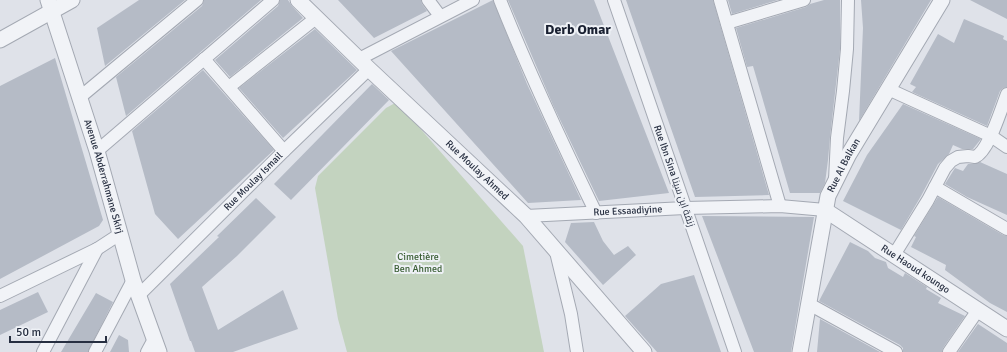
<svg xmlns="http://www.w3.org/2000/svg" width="1007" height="352" font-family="Signika,Cairo,sans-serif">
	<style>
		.green { fill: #c3d3bf }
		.building { fill: #b5bbc6 }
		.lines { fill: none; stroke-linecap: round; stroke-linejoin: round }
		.minor-casing { stroke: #a4a9b3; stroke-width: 14 }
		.tertiary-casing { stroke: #a4a9b3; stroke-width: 17 }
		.minor { stroke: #f1f3f7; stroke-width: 12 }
		.tertiary { stroke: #f1f3f7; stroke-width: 15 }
		.labels { text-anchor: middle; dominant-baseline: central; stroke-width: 4; stroke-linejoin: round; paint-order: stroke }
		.street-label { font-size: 10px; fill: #272f41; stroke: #eef1f6 }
		.park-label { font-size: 10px; fill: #395d33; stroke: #eef1f6 }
		.district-label { font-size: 14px; font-weight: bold; fill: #192031; stroke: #eef1f6 }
	</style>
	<rect width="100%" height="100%" fill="#dfe2e9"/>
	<path class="green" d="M 397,102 L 523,246 L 544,352 L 347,352 L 338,319 L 315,188 L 318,176 L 386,108 Z"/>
	<path class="building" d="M 139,0 L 185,0 L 105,66 L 97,28 Z
		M 204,0 L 261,0 L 126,116 L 116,77 L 202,6 Z
		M 280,0 L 288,0 L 292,6 L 303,18 L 230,77 L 215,60 L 278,6 Z
		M 338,0 L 421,0 L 422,4 L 427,11 L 374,38 Z
		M 493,0 L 527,84 L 581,200 L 528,203 L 391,51 Z
		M 508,0 L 594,0 L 669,193 L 599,201 L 553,105 Z
		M 626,0 L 713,0 L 769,195 L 695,197 Z
		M 728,0 L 778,0 L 732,14 Z
		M 824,0 L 840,0 L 840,49 L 830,137 L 828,160 L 825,183 L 820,193 L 790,193 L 753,66 L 747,67 L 736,28 L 806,7 L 810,4 Z
		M 861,0 L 931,0 L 859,121 L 863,28 Z
		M 970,0 L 1007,0 L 1007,19 Z
		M 964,19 L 1004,36 L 1003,39 L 1007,41 L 1007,87 L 1003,88 L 1000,91 L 987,126 L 912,92 L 916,87 L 910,84 L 938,34 L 954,43 Z
		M 315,29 L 357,70 L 283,138 L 239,88 Z
		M 55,58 L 103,220 L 99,226 L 0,279 L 0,86 Z
		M 203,70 L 274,150 L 178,239 L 155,214 L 132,131 Z
		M 372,84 L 389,100 L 291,200 L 274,184 Z
		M 903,104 L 981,139 L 973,149 L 962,149 L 953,145 L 949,154 L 938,164 L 921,196 L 901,230 L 843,201 L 867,155 Z
		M 980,162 L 1007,174 L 1007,215 L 967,197 L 945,184 L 955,168 L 963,171 L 968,164 L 975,164 Z
		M 938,197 L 1003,235 L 1007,236 L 1007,312 L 990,303 L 945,270 L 946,265 L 911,247 L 916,237 L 914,236 Z
		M 256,198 L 276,217 L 237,256 L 202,287 L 218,330 L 283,290 L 298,329 L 233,352 L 195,352 L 191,341 L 190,341 L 170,284 L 219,237 L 217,236 Z
		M 702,216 L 814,217 L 791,352 L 754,352 Z
		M 594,222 L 603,241 L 614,255 L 628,246 L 636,255 L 603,285 L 565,242 L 571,223 Z
		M 850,242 L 868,251 L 875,258 L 886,262 L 888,268 L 903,277 L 905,273 L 927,287 L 926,289 L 941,298 L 938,303 L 965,316 L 943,348 L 942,352 L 903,352 L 903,348 L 900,345 L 819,301 Z
		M 694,275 L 721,352 L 657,352 L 625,316 L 661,284 Z
		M 38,292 L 48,312 L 0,335 L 0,310 Z
		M 96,293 L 113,302 L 88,352 L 61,352 Z
		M 820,319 L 880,352 L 817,352 Z
		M 978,324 L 1007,343 L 1007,352 L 958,352 Z
		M 119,335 L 128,340 L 129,352 L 110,352 Z"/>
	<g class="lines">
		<defs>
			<g id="minor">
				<path d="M 428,0 L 440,16"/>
				<path d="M 500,0 C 529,73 562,143 596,213"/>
				<path d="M 614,0 L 735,352"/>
				<path d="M 720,0 L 780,206"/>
				<path d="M 727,23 L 804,0"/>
				<path d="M 204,59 L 284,151"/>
				<path d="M 359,59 L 473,0"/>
				<path d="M 229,87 L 316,18"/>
				<path d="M 888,89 L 991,136 L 1007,147"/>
				<path d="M 79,98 L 197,0"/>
				<path d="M 97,151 L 273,0"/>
				<path d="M 835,180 L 837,138 L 843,91 L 847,49 L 848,0"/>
				<path d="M 935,187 L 1007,229"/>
				<path id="s1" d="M 526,216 L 685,208 L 780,206 L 825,210"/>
				<path d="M 556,252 L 571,314 L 577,352"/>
				<path d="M 894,255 L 928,200 L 945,168 L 951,161 L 958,157 L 968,156 L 975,157 C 989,151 1001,109 1007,94"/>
				<path id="s2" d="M 139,295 L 284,151 L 369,69"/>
				<path d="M 0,296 L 97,249 L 120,234"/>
				<path d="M 809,304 L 896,352"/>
				<path d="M 43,352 L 97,249"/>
				<path d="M 95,352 L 133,280"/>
				<path d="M 147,352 L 154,339"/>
				<path d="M 949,352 L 978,310"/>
			</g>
			<g id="tertiary">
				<path id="s3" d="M 48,0 L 97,151 L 133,280 L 159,352"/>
				<path id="s4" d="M 298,0 L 369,69 L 526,216 L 644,352"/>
				<path d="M 0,40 L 72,0"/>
				<path id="s5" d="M 825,210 L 1007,329"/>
				<path id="s6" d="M 800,352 L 828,196 L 849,154 L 942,0"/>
			</g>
		</defs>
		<use href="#minor" class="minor-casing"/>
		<use href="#tertiary" class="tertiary-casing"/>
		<use href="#minor" class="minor"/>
		<use href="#tertiary" class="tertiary"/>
	</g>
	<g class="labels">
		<g class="street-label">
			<text stroke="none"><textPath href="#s6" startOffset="193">Rue Al Balkan</textPath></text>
			<text stroke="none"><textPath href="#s4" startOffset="247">Rue Moulay Ahmed</textPath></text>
			<text stroke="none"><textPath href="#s3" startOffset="185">Avenue Abderrahmane Skirj</textPath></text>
			<text transform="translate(674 176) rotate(71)">Rue Ibn Sina زنقة ابن سينا</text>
			<text stroke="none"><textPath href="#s2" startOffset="161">Rue Moulay Ismail</textPath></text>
			<text stroke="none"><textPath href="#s1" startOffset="102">Rue Essaadiyine</textPath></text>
			<text stroke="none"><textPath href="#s5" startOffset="108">Rue Haoud koungo</textPath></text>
		</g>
		<g class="park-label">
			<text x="418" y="257">Cimetière<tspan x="418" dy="12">Ben Ahmed</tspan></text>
		</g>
		<g class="district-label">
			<text x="578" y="29">Derb Omar</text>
		</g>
	</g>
	<path d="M10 336v6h96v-6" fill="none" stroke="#272f41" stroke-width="2"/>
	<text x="16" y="336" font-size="12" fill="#272f41" stroke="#eef1f6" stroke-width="3" paint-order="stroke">50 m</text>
</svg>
